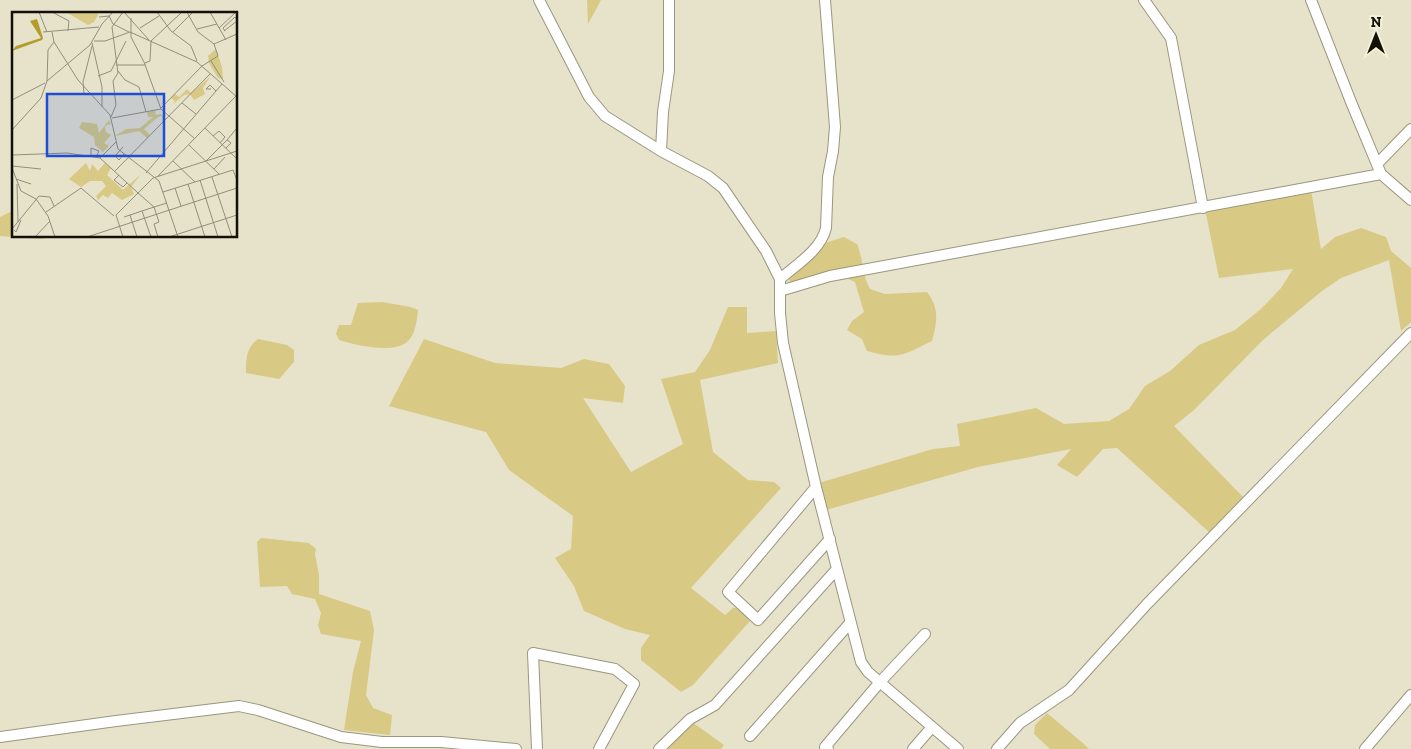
<svg xmlns="http://www.w3.org/2000/svg" width="1411" height="749" font-family="'Zilla Slab',serif">
	<style>
		.green { fill: #d8ca84 }
		.lines { fill: none; stroke-linecap: round; stroke-linejoin: round }
		.minor-casing { stroke: #9a967f; stroke-width: 12 }
		.minor { stroke: #fff; stroke-width: 10 }
		.inset-road { fill: none; stroke: #928e7d; stroke-width: 1 }
		.view { fill: #1d4ed8; fill-opacity: 0.15; stroke: #1d4ed8; stroke-width: 2.5 }
		.inset-edge { fill: none; stroke: #121109; stroke-width: 2.5 }
	</style>
	<rect width="100%" height="100%" fill="#e7e2ca"/>
	<path class="green" d="M 587,0 L 601,0 L 588,24 Z
		M 1311,190 L 1321,249 L 1335,237 L 1361,228 L 1386,237 L 1391,251 L 1411,268 L 1411,322 L 1401,331 L 1389,260 L 1341,278 L 1322,291 L 1264,339 L 1194,410 L 1174,426 L 1243,497 L 1210,533 L 1117,448 L 1103,449 L 1077,477 L 1057,465 L 1071,449 L 978,467 L 826,510 L 819,483 L 933,449 L 960,446 L 957,424 L 1036,408 L 1064,424 L 1109,421 L 1129,409 L 1145,386 L 1170,371 L 1199,345 L 1235,330 L 1261,309 L 1281,288 L 1293,269 L 1219,278 L 1205,209 Z
		M 14,210 L 14,236 L 57,236 L 41,239 L 0,236 L 0,217 Z
		M 844,237 L 857,244 C 864,261 861,272 870,289 L 885,294 L 927,292 C 940,309 937,322 932,341 C 903,355 900,360 867,351 L 862,339 L 847,330 L 852,321 L 864,312 L 855,282 L 848,279 L 841,270 L 791,283 L 788,278 L 825,243 Z
		M 383,302 C 395,305 407,305 418,310 C 417,320 415,336 407,342 C 393,354 355,345 339,340 L 336,334 L 339,325 L 351,325 L 358,303 Z
		M 728,307 L 747,307 L 747,333 L 776,331 L 778,363 L 700,380 L 713,452 L 748,480 L 774,482 L 781,488 L 691,588 L 725,615 L 733,608 L 739,607 L 750,621 L 693,685 L 681,692 L 641,660 L 641,648 L 650,635 L 625,629 L 584,611 L 574,586 L 555,558 L 571,549 L 573,516 L 509,470 L 486,432 L 389,406 L 424,339 L 495,363 L 561,368 L 584,359 L 609,364 L 625,386 L 623,403 L 583,398 L 631,472 L 683,444 L 661,379 L 695,372 L 710,350 Z
		M 258,339 L 287,345 L 294,350 L 294,362 L 279,379 L 246,373 C 246,359 246,348 258,339 Z
		M 261,538 L 309,543 L 316,549 L 315,554 L 319,575 L 319,594 L 370,611 L 374,630 L 366,695 L 373,708 L 392,715 L 390,735 L 344,730 L 353,672 L 361,641 L 321,634 L 318,625 L 321,613 L 315,599 L 292,594 L 287,586 L 260,587 L 257,542 Z
		M 1047,713 L 1084,744 L 1089,749 L 1050,749 L 1034,734 L 1035,725 Z
		M 692,722 L 724,745 L 721,749 L 667,749 Z"/>
	<g class="lines">
		<defs>
			<path id="minor" d="M 539,0 L 589,97 L 605,116 L 661,151 L 708,176 L 723,188 L 766,251 L 780,279 L 780,313 L 783,343 L 816,487 L 861,662 L 868,672 L 958,749
				M 1144,0 L 1171,38 L 1203,208
				M 1311,0 L 1351,102 L 1381,174 L 1411,200
				M 661,151 L 663,112 L 669,71 L 669,0
				M 1377,164 L 1411,129
				M 780,279 C 796,265 821,250 826,228 L 828,177 L 833,151 L 835,127 L 825,0
				M 780,291 L 830,276 L 1381,174
				M 816,487 L 728,592 L 758,620 L 830,539
				M 750,736 L 850,623
				M 0,737 L 116,721 L 239,706 L 258,710 L 341,737 L 382,742 L 441,742 L 516,749
				M 537,749 L 533,653 L 615,669 L 634,684 L 599,749
				M 659,749 L 690,719 L 715,705 L 836,570
				M 828,749 L 825,747 L 880,682 L 925,634
				M 913,749 L 932,727
				M 997,749 L 1020,723 L 1069,690 L 1147,604 L 1411,333
				M 1365,749 L 1411,695"/>
		</defs>
		<use href="#minor" class="minor-casing"/>
		<use href="#minor" class="minor"/>
	</g>
	<g transform="translate(12 12)">
		<rect width="225" height="225" fill="#e7e2ca"/>
		<path d="M 54,0 L 85,0 L 86,3 L 82,10 L 76,13 ZM 204,37 L 210,55 L 211,67 L 206,66 L 197,51 L 196,44 ZM 198,65 L 191,76 L 193,82 L 182,88 L 178,82 L 172,83 L 161,92 L 163,89 L 159,86 L 163,82 L 167,85 L 175,77 L 179,81 ZM 143,98 L 144,103 L 149,102 L 154,107 L 151,110 L 150,104 L 146,105 L 132,117 L 138,123 L 135,126 L 127,119 L 103,124 L 114,117 L 128,116 L 141,105 L 136,105 L 135,100 ZM 97,108 L 99,112 L 93,114 L 94,120 L 99,123 L 92,131 L 97,134 L 91,140 L 83,133 L 82,125 L 67,116 L 70,110 L 85,112 L 87,121 ZM 74,151 L 78,159 L 80,152 L 86,159 L 93,151 L 99,156 L 95,163 L 111,178 L 129,162 L 119,175 L 122,182 L 110,188 L 100,181 L 96,186 L 91,183 L 86,188 L 84,184 L 94,174 L 90,169 L 78,169 L 69,175 L 57,167 Z" fill="#d8ca84"/>
		<path d="M 25,7 L 31,26 L 30,28 L 0,39 L 4,34 L 29,26 L 18,9 Z" fill="#b29d2c"/>
		<path class="inset-road" d="M 27,0 L 35,20M 40,0 L 57,9 L 56,19M 112,0 L 137,28M 145,0 L 159,19 L 179,34 L 185,49M 181,0 L 177,4 L 186,20 L 202,32M 198,0 L 214,28M 87,5 L 97,4 L 101,12 L 117,20M 119,6 L 119,25 L 132,50 L 149,97 L 183,127M 128,16 L 147,4M 207,16 L 224,0M 185,17 L 205,12M 212,19 L 225,9M 213,19 L 211,16 L 223,5 L 225,8M 31,20 L 87,15M 40,20 L 42,30 L 66,68 L 98,103 L 106,137 L 147,169 L 166,225M 161,20 L 177,4 L 175,0M 82,29 L 93,29 L 118,20 L 185,50 L 225,85M 139,29 L 170,0M 80,31 L 90,75 L 90,95M 199,49 L 212,70M 133,51 L 138,49 L 139,29M 104,53 L 133,53M 106,59 L 113,68 L 127,75 L 134,100M 86,64 L 99,59 L 114,29M 35,69 L 36,38 L 42,30M 199,77 L 194,77 L 198,73 L 204,79M 72,82 L 71,70 L 80,34M 0,88 L 33,71M 170,91 L 184,102M 149,96 L 190,54 L 206,44 L 202,32 L 225,22M 99,105 L 104,93 L 101,69 L 106,61 L 100,15 L 111,0M 100,106 L 149,97M 193,116 L 225,147M 0,118 L 29,86 L 35,69 L 78,33 L 90,12 L 101,0M 201,124 L 207,119 L 213,125 L 208,131M 215,128 L 225,116M 177,133 L 207,162M 111,135 L 103,144 L 107,148 L 112,142M 0,143 L 55,141 L 88,146 L 126,181M 79,144 L 79,136 L 87,139 L 84,145M 88,146 L 104,130M 161,149 L 183,170M 194,149 L 215,128 L 219,131 L 214,136M 0,154 L 29,157M 0,156 L 9,179 L 24,187 L 36,204 L 43,225M 202,157 L 213,145M 103,159 L 198,62M 134,161 L 210,72M 107,163 L 102,168 L 111,175 L 115,171M 146,164 L 225,83M 200,165 L 220,225M 4,167 L 19,172M 188,168 L 206,225M 5,172 L 6,210M 176,172 L 193,225M 163,176 L 169,194M 151,180 L 221,158 L 225,168M 126,181 L 142,195M 130,199 L 139,225M 34,200 L 69,176 L 102,204M 118,203 L 125,225M 112,205 L 142,195M 0,217 L 27,184 L 38,185 L 42,194M 2,218 L 4,220 L 9,208M 23,225 L 38,209M 75,225 L 225,176M 111,225 L 104,203 L 141,166 L 225,139M 146,225 L 142,212 L 147,210 L 142,195 L 155,191M 157,225 L 225,203"/>
		<path class="view" d="M 35,82 L 152,82 L 152,144 L 35,144 Z"/>
		<rect width="225" height="225" class="inset-edge"/>
	</g>
	<g transform="translate(1376 35)" stroke="#f4efd7" stroke-width="4" paint-order="stroke">
	<path d="M0-4L9 19L0 12L-9 19Z" fill="#121109"/>
	<text y="-8" font-size="14" font-weight="bold" text-anchor="middle" fill="#121109">N</text>
	</g>
</svg>
